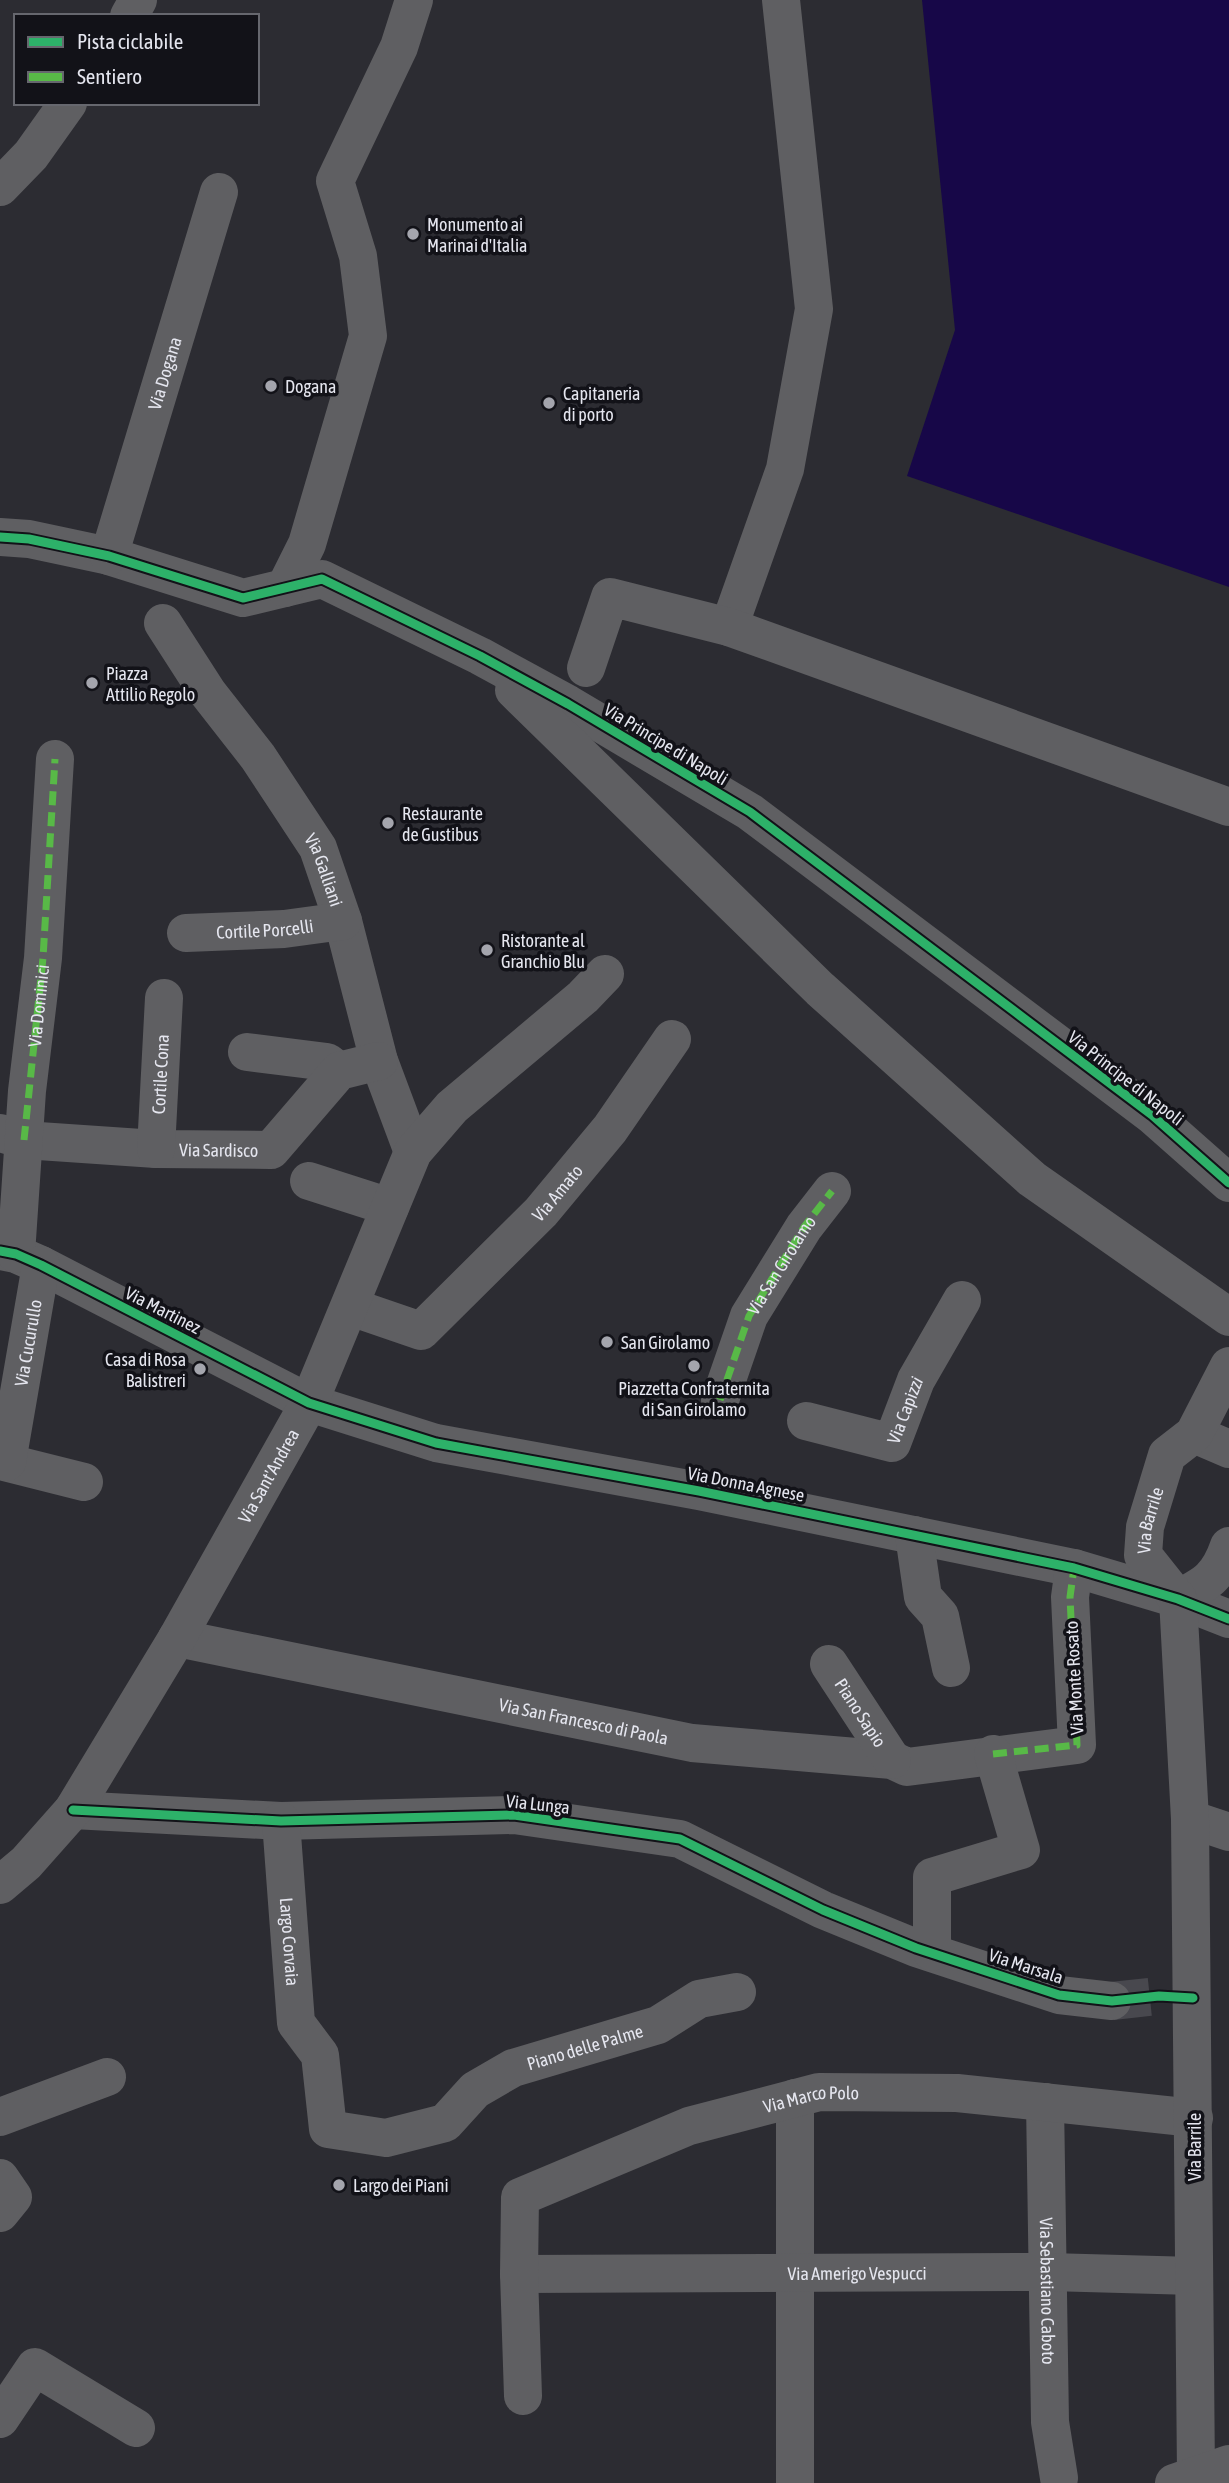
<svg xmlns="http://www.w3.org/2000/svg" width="1229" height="2483" font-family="'Asap Condensed',sans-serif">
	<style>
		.water { fill: #170748 }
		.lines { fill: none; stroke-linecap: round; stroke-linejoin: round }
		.minor-tunnel { stroke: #48484e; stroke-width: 38; stroke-dasharray: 38 19; stroke-linecap: butt }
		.minor { stroke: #5f5f62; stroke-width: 38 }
		.quiet { stroke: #58b947; stroke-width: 7; stroke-dasharray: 14 7; stroke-linecap: butt }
		.cycleway-casing { stroke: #121218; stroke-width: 13 }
		.cycleway { stroke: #2db169; stroke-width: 9 }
		.poi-dot { fill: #a4a5ad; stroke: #121218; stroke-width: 2.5 }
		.labels { text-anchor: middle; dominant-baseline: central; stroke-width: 7; stroke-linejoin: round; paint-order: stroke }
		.poi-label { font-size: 18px; fill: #e5e6ef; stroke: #121218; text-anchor: start }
		.street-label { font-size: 18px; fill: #e5e6ef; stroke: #121218 }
	</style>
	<rect width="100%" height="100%" fill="#2c2c32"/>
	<path class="water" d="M 922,0 L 1229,0 L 1229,587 L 907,476 L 955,330 Z"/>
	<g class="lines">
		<path class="minor-tunnel" d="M 1112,2001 L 1159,1996"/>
		<g class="minor">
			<path d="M 129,16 L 138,0"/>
			<path d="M 0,187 L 31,155 L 68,103"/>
			<path d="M 0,537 L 29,539 L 109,556 L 243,598 L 322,579 L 480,656 L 568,704 L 750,812 L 1152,1115 L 1229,1183"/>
			<path id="s1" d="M 109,556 L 219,192"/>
			<path d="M 285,588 L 307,544 L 368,336 L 358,256 L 335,181 L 399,47 L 414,0"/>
			<path id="s2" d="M 163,623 L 208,693 L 258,757 L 318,848 L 343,921 L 379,1061 L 413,1152"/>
			<path d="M 729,627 L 785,469 L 814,309 L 781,0"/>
			<path d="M 586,668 L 610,597 L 729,627 L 1229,807"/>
			<path d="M 514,690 L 820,989 L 1032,1179 L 1229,1317"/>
			<path id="s3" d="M 186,933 L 284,929 L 343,921"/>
			<path d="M 247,1052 L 327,1062 L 339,1071"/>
			<path id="s4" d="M 0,1133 L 24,1140 L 156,1149 L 271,1150 L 339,1071 L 379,1061"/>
			<path id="s5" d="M 156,1149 L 164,998"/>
			<path d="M 309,1181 L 390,1207"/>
			<path d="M 0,1251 L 16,1254 L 41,1265 L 309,1403 L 436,1443 L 699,1491 L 1074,1568 L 1178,1599 L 1229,1619"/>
			<path d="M 16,1254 L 27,1091 L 43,958 L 55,759"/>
			<path id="s6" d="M 351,1307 L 421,1331 L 541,1212 L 610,1129 L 672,1039"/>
			<path id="s7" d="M 720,1400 L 749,1316 L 804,1227 L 832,1191"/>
			<path id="s8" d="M 806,1421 L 892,1443 L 916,1380 L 962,1300"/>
			<path d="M 1194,1434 L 1229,1449"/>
			<path d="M 0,1461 L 84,1482"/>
			<path id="s9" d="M 7,1462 L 41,1265"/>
			<path d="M 914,1535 L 923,1597 L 940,1616 L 951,1668"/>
			<path d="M 1178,1599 C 1206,1584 1218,1578 1229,1546"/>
			<path id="s10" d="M 177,1638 L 692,1743 L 892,1760 L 907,1767 L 1077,1745 L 1070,1597 L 1074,1568"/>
			<path id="s11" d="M 829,1664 L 892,1760"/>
			<path d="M 73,1810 L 281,1821 L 514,1815 L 680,1839 L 823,1910 L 916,1948 L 1059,1995 L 1112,2001"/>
			<path d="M 1190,1819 L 1229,1832"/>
			<path id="s12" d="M 281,1821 L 296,2023 L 320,2055 L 328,2129 L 386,2138 L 445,2123 L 475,2090 L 513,2068 L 658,2025 L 699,1999 L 737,1992"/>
			<path id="s13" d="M 0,1885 L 26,1863 L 73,1810 L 177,1638 L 309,1403 L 413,1152 L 452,1107 L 583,997 L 605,974"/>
			<path d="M 932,1952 L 932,1877 L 1021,1850 L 993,1754"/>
			<path d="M 795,2098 L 795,2483"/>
			<path id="s14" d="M 1045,2102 L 1050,2422 L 1059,2478"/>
			<path d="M 0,2117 L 107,2077"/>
			<path d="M 0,2178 L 13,2197 L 0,2213"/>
			<path id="s15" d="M 519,2274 L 1049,2272 L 1194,2276"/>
			<path id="s16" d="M 523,2396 L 519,2274 L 520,2197 L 689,2126 L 819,2092 L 957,2093 L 1194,2118"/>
			<path d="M 0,2419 L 35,2367 L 136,2428"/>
			<path id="s17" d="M 1196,2475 L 1190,1819 L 1178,1599 L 1143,1555 L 1145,1527 L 1167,1455 L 1194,1434 L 1229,1366"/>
			<path d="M 1174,2483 L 1229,2464"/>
		</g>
		<g class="quiet">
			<path id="s18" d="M 24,1140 L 43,958 L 55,759"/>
			<path d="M 720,1400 L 749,1316 L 804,1227 L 832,1191"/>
			<path d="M 993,1754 L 1077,1745 L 1070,1597 L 1074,1568"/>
		</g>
		<defs>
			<path id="cycleway" d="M 0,537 L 29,539 L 109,556 L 243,598 L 322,579 L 480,656 L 568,704 L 750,812 L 1152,1115 L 1229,1183
				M 0,1251 L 16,1254 L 41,1265 L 309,1403 L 436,1443 L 699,1491 L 1074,1568 L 1178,1599 L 1229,1619
				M 73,1810 L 281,1821 L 514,1815 L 680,1839 L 823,1910 L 916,1948 L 1059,1995 L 1112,2001 L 1159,1996 L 1193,1998"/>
		</defs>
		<use href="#cycleway" class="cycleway-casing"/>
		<use href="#cycleway" class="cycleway"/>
	</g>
	<g class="poi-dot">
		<circle cx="413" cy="234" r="7"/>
		<circle cx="271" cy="386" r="7"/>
		<circle cx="549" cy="403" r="7"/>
		<circle cx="92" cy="683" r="7"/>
		<circle cx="388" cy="823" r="7"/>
		<circle cx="487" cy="950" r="7"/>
		<circle cx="607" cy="1342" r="7"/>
		<circle cx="694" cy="1366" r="7"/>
		<circle cx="200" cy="1369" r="7"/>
		<circle cx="339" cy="2185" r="7"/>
	</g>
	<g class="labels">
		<g class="poi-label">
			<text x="427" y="224">Monumento ai<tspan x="427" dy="21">Marinai d'Italia</tspan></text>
			<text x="285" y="386">Dogana</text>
			<text x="563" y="393">Capitaneria<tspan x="563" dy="21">di porto</tspan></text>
			<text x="106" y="673">Piazza<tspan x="106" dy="21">Attilio Regolo</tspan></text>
			<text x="402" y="813">Restaurante<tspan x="402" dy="21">de Gustibus</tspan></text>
			<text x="501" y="940">Ristorante al<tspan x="501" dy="21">Granchio Blu</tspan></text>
			<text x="621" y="1342">San Girolamo</text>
			<text x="186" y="1359" text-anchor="end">Casa di Rosa<tspan x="186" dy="21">Balistreri</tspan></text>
			<text x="694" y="1388" text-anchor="middle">Piazzetta Confraternita<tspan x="694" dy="21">di San Girolamo</tspan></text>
			<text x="353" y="2185">Largo dei Piani</text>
		</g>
		<g class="street-label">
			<text stroke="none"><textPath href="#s1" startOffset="191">Via Dogana</textPath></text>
			<text transform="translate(666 744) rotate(31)">Via Principe di Napoli</text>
			<text stroke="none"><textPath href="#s2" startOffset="296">Via Galliani</textPath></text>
			<text stroke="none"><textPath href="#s3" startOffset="79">Cortile Porcelli</textPath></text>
			<text stroke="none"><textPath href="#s18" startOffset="135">Via Dominici</textPath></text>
			<text stroke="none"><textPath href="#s5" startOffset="75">Cortile Cona</textPath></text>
			<text transform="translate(1126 1078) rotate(38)">Via Principe di Napoli</text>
			<text stroke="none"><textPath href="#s4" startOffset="220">Via Sardisco</textPath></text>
			<text stroke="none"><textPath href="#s6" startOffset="268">Via Amato</textPath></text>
			<text stroke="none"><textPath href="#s7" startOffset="149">Via San Girolamo</textPath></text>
			<text transform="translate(163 1310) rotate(27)">Via Martinez</text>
			<text stroke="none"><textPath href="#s9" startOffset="121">Via Cucurullo</textPath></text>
			<text stroke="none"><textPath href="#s8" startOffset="124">Via Capizzi</textPath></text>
			<text stroke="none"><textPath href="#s13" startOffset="492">Via Sant'Andrea</textPath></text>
			<text transform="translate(746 1484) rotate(11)">Via Donna Agnese</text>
			<text stroke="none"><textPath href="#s17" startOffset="968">Via Barrile</textPath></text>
			<text transform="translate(1074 1678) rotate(-93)">Via Monte Rosato</text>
			<text stroke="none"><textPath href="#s11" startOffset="58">Piano Sapio</textPath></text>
			<text stroke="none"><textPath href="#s10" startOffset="415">Via San Francesco di Paola</textPath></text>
			<text transform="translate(538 1804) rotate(6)">Via Lunga</text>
			<text stroke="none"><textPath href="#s12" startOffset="121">Largo Corvaia</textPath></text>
			<text transform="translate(1026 1966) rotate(18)">Via Marsala</text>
			<text stroke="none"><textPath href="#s12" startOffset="600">Piano delle Palme</textPath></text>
			<text stroke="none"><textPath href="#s16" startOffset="508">Via Marco Polo</textPath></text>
			<text transform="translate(1194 2147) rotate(-90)">Via Barrile</text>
			<text stroke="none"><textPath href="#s15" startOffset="338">Via Amerigo Vespucci</textPath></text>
			<text stroke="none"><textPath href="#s14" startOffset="189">Via Sebastiano Caboto</textPath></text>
		</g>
	</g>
	<rect x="14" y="14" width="245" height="91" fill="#121218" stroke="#66676e" stroke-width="2"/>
	<rect x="28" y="37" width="35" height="10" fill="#2db169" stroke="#66676e" stroke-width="2"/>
	<text x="77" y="49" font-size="21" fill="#e5e6ef">Pista ciclabile</text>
	<rect x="28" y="72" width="35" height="10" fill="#58b947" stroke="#66676e" stroke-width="2"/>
	<text x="77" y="84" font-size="21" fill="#e5e6ef">Sentiero</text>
</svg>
